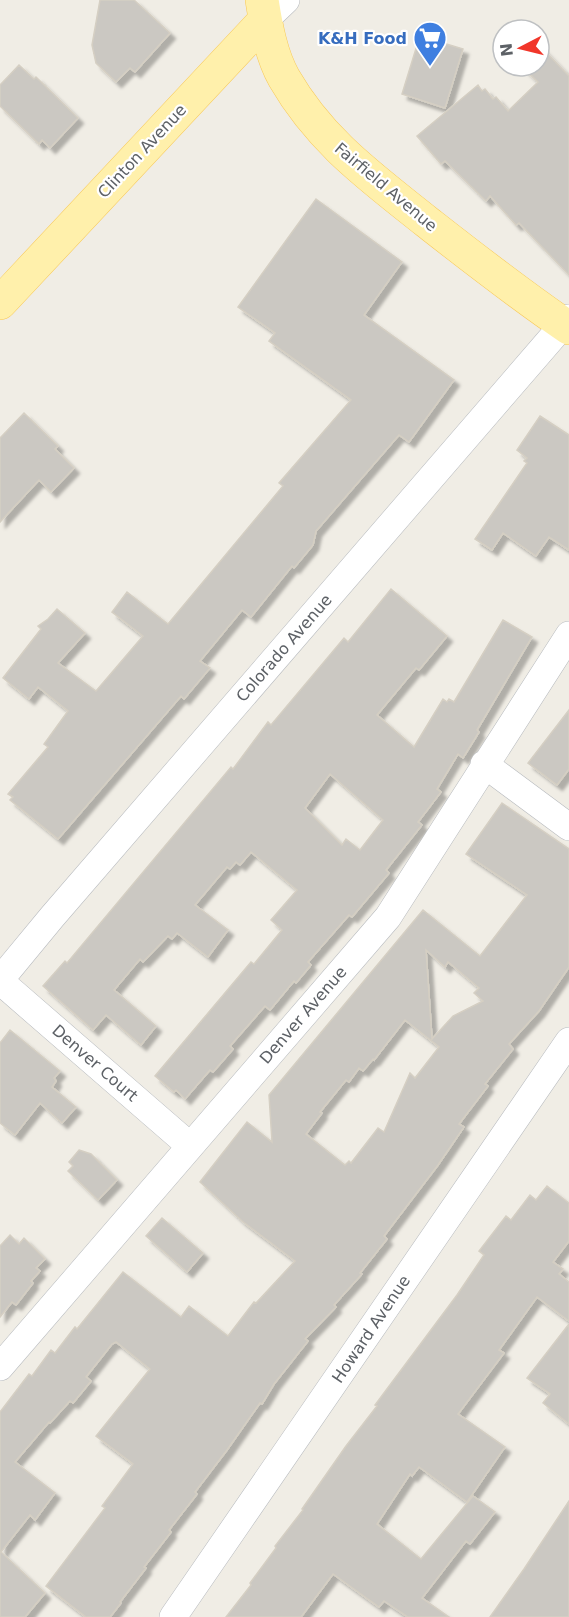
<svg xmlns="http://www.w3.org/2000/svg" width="569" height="1617" font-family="'DejaVu Sans',sans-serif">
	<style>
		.building { fill: #cbc8c2; stroke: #d5cfc3; stroke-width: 1.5; fill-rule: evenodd; filter: url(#shadow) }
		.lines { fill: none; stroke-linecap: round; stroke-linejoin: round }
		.minor-casing { stroke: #b8bbbf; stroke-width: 28 }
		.major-casing { stroke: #f8c856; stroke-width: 34 }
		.minor { stroke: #fff; stroke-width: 27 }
		.major { stroke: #fff0ab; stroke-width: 33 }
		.labels { text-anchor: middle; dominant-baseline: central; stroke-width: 4.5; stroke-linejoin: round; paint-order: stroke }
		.shop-label { font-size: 16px; font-weight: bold; fill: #366cbe; stroke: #fff; text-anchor: end }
		.street-label { font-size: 16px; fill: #5d6166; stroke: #fff }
	</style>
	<defs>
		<filter id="shadow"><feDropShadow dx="5.5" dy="5.5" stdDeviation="1.5" flood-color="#0004"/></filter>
	</defs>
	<rect width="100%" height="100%" fill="#f0ede5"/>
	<path class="building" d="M 100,0 L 134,0 L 170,33 L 135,72 L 130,68 L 116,82 L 96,63 L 92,45 Z
		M 418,42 L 441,50 L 443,43 L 463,49 L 445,108 L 402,94 Z
		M 539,45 L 569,76 L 569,275 L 519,223 L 516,225 L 490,196 L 486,201 L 445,161 L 441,164 L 417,136 L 478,85 L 482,91 L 485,89 L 493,99 L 496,97 L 508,111 L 538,82 L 521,66 L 539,66 Z
		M 19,65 L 34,79 L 36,77 L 78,118 L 50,148 L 42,140 L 39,144 L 0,106 L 0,85 Z
		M 316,199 L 402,262 L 364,315 L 454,380 L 409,442 L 399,435 L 316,531 L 313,545 L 294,568 L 292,566 L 251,617 L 242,610 L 200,661 L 210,668 L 184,699 L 181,696 L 58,839 L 10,800 L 13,797 L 8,794 L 48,747 L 44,744 L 68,711 L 38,687 L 29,699 L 3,678 L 41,629 L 38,626 L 48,619 L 57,609 L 85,633 L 58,663 L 96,691 L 143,636 L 112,612 L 127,592 L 168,624 L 283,486 L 279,483 L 351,400 L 269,341 L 275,333 L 238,307 Z
		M 24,413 L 58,446 L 55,449 L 74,468 L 51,492 L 39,480 L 0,522 L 0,438 Z
		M 540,416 L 569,435 L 569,550 L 549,537 L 536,556 L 503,533 L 492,550 L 475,539 L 527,463 L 524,461 L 527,458 L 517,450 Z
		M 391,589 L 447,636 L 419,670 L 416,668 L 377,715 L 414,747 L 443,699 L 447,702 L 449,699 L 454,702 L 503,620 L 532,637 L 477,730 L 479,732 L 463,758 L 458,754 L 437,789 L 441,792 L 418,822 L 422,825 L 386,870 L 389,873 L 352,917 L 349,915 L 308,962 L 311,965 L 296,983 L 294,981 L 270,1010 L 265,1006 L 230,1046 L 233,1049 L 213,1072 L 210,1070 L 185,1099 L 176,1090 L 174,1092 L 155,1076 L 251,962 L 254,964 L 282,930 L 271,920 L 297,890 L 251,852 L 240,865 L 236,862 L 230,869 L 227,867 L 195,905 L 228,930 L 208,957 L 177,933 L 172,939 L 168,936 L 143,962 L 140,959 L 114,990 L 156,1026 L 141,1045 L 106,1015 L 93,1030 L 43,986 L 65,961 L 67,963 L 231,767 L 233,769 L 268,722 L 271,725 L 344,638 L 348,642 ZM 330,774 L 383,820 L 360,850 L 346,839 L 342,845 L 305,808 Z
		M 569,710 L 569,769 L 557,785 L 528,763 Z
		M 502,803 L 569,849 L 569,967 L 539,1011 L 509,1044 L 513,1049 L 485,1084 L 488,1086 L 459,1124 L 464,1127 L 438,1165 L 384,1236 L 387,1239 L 360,1273 L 362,1274 L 334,1305 L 336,1307 L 305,1339 L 308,1341 L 274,1384 L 262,1404 L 260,1403 L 227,1450 L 195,1492 L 197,1494 L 169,1530 L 171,1532 L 144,1567 L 146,1568 L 120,1602 L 121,1603 L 110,1617 L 86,1617 L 46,1586 L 105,1508 L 102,1506 L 133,1464 L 96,1436 L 150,1369 L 116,1342 L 112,1344 L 86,1377 L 91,1381 L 73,1403 L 70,1401 L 50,1423 L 49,1422 L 15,1462 L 55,1493 L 35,1520 L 30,1515 L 1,1552 L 45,1593 L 25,1617 L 0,1617 L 0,1412 L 29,1374 L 32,1376 L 51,1350 L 55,1353 L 75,1327 L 77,1329 L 123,1272 L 181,1317 L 189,1306 L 228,1336 L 254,1302 L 256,1303 L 295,1261 L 242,1221 L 200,1182 L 247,1122 L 272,1142 L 269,1095 L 423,910 L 480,956 L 527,895 L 466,854 ZM 426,950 L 445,967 L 448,962 L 479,988 L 474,993 L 483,1001 L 453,1016 L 432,1039 ZM 405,1020 L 439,1047 L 415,1078 L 410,1073 L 384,1132 L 378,1128 L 351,1163 L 349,1161 L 345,1165 L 306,1134 L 322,1113 L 320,1112 L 346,1080 L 349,1082 L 359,1068 L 363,1071 L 373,1059 L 374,1060 Z
		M 10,1030 L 60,1071 L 54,1078 L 56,1081 L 52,1087 L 76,1107 L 62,1123 L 40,1103 L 15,1135 L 0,1123 L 0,1043 Z
		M 79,1150 L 91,1154 L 117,1180 L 98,1200 L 68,1171 L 73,1166 L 69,1162 Z
		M 547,1186 L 569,1203 L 569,1241 L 553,1262 L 563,1269 L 559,1274 L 569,1282 L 569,1321 L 537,1297 L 499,1350 L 504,1353 L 458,1414 L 505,1447 L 467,1502 L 419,1467 L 412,1476 L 410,1474 L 377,1524 L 421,1559 L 473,1496 L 495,1512 L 470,1544 L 466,1541 L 422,1598 L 449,1617 L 408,1617 L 384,1601 L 379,1607 L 333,1574 L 301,1617 L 226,1617 L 251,1585 L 250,1583 L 276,1548 L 275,1546 L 303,1510 L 302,1509 L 346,1446 L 377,1406 L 375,1405 L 457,1295 L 484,1255 L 479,1251 L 506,1216 L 511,1220 L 530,1195 L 536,1200 Z
		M 162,1218 L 203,1253 L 187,1272 L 146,1236 Z
		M 10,1235 L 19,1244 L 24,1238 L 45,1259 L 36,1268 L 40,1271 L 31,1281 L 33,1283 L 16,1305 L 12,1302 L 0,1317 L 0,1246 Z
		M 569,1324 L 569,1424 L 543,1403 L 550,1394 L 527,1378 Z
		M 569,1501 L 569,1617 L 490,1617 L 524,1569 Z"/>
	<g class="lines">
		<defs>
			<path id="minor" d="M 265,20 L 286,0
				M 484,764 L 569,827
				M 0,980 L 52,917 L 569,318
				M 0,981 L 189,1145
				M 0,1367 L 388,917 L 569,635
				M 173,1617 L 569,1041"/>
			<path id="major" d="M 262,0 C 266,26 271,55 284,78 C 321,142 371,177 427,222 C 473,258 520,295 569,328
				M 0,303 L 265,20"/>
		</defs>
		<use href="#minor" class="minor-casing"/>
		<use href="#major" class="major-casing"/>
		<use href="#minor" class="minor"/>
		<use href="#major" class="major"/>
	</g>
	<defs>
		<symbol id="supermarket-pin" viewBox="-11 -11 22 30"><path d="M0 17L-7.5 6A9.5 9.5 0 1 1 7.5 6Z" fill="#3f7fe0" stroke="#fff"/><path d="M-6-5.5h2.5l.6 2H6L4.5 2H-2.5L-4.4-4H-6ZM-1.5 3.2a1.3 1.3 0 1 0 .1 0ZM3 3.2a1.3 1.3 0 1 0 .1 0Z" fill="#fff"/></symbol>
	</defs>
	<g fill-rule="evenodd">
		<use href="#supermarket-pin" x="411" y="19" width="38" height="52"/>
	</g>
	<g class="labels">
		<g class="shop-label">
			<text x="407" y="38">K&amp;H Food</text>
		</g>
		<g class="street-label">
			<text transform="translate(142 151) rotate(-47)">Clinton Avenue</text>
			<text transform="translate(386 187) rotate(40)">Fairfield Avenue</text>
			<text transform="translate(284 648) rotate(-49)">Colorado Avenue</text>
			<text transform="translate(303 1015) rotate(-49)">Denver Avenue</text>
			<text transform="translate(95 1063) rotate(41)">Denver Court</text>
			<text transform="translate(371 1329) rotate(-56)">Howard Avenue</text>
		</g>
	</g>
	<g transform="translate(521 48) rotate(263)"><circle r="28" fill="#ffffff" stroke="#bec0c2" stroke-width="1.5"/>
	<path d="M0-4.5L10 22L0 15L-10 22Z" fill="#f1362a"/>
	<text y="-9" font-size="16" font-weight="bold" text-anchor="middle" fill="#5d6166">N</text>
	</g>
</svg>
